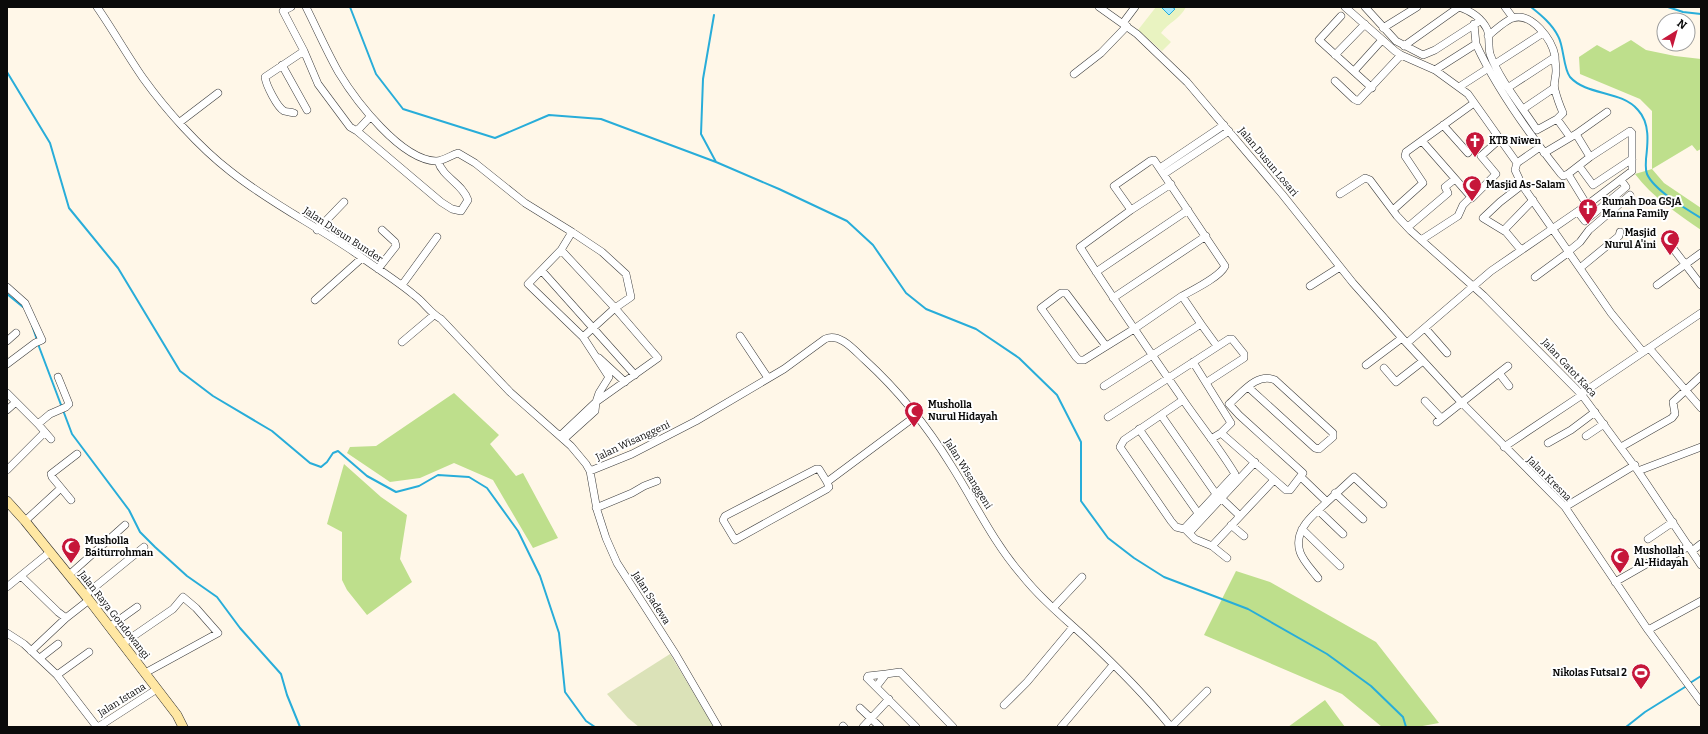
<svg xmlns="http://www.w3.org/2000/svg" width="1708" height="734" font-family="Bitter,serif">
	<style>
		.forest { fill: #bedf8c }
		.cemetery { fill: #dbe2b8 }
		.pitch { fill: #e9f3c1 }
		.water { fill: #a7e9fc; stroke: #28add9 }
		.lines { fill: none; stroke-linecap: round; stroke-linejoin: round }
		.stream { stroke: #28add9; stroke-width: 2 }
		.street-casing { stroke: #3d3d3d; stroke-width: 8 }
		.secondary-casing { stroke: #2c2c2c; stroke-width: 10 }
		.street { stroke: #fff; stroke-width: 7 }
		.secondary { stroke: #ffe7a3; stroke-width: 9 }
		.labels { text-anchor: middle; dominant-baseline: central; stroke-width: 4; stroke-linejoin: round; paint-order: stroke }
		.poi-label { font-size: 10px; font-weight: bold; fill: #0a0a0a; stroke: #fff; text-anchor: start }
		.street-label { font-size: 10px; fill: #0a0a0a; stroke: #fff }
	</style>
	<rect width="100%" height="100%" fill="#fff7e8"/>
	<path class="forest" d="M 1631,40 L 1646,50 L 1675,56 L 1701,59 L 1701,149 L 1697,151 L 1692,145 L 1652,169 L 1664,183 L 1701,208 L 1701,230 C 1678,214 1652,197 1635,174 L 1652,169 L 1652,111 L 1640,99 L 1580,74 L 1579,57 L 1597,45 L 1610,52 Z
		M 454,393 L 499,435 L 490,444 L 516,476 L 523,473 L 558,538 L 533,548 L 493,480 L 454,463 L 420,478 L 390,482 L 347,453 L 350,447 L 376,446 Z
		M 344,464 L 381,497 L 407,515 L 400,559 L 412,582 L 367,615 L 347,590 L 342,580 L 342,532 L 327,524 Z
		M 1236,571 L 1270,582 L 1376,642 L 1439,723 L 1417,727 L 1382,727 L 1342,694 L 1204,635 Z
		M 1325,700 L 1345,727 L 1288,727 Z"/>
	<path class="cemetery" d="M 670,654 L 714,727 L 639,727 L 628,718 L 607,694 Z"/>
	<path class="pitch" d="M 1156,7 L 1186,7 C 1181,18 1168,23 1161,33 L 1171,42 L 1162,51 L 1138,30 Z"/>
	<path class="water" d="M 1161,7 L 1172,7 L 1175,9 L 1169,15 Z"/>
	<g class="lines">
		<path class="stream" d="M 350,7 L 376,74 L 403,109 L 495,138 L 549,115 L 601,119 L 716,162
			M 1531,7 C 1541,15 1552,24 1558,36 C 1564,46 1563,68 1570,77 C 1587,96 1621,90 1638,110 C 1650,123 1648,142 1646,159 C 1646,164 1645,169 1647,174 C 1654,190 1686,209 1701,218
			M 1668,7 L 1683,12 L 1701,14
			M 714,15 L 703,79 L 701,134 L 716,162 L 779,189 L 847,221 L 873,245 L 906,293 L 926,309 L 976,329 L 1019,358 L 1057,395 L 1081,442 L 1081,501 L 1108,538 L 1134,558 L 1164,577 L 1248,609 L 1327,654 L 1371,686 L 1403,717 L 1406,727
			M 7,72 L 50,143 L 69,208 L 118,268 L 180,371 L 213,396 L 272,431 L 310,463 L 321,467 L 327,462 L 333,453 L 338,451 L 367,476 L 396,492 L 419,486 L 438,475 L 469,477 L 487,488 L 518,531 L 540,576 L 559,633 L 565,692 L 586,721 L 595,727
			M 7,294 L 23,307
			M 32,325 L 37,340
			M 38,344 L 72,434 L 129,510 L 140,532 L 155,547 L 187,576 L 217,597 L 240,628 L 281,674 L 287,695 L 300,727
			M 1690,683 L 1701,676
			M 1626,727 L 1645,712 L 1685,687"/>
		<defs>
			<path id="street" d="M 97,7 C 113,30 127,55 143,78 C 166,110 199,147 230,171 C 270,203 315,225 357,254 C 376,268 396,280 414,295 C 424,302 430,313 441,319 L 510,392 L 571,446 L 586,464 L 590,471 L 597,510 L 606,538 L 617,563 L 676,655 L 718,727
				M 291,7 L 283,11 L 304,51 L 265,77 C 266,85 277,107 284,111 C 287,112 291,112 294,113
				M 306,7 C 317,29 327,52 339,73 C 356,101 401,160 436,161 C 444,161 451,155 458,153 L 475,163 L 525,203 L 572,232
				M 1099,7 L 1137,34 L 1187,82 L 1282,194 L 1353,283 L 1402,338 L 1461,402 L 1565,507 L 1648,630 L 1701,702
				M 1345,7 L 1395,51 L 1401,55 L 1435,70 L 1468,94 L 1517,163 L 1515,170 L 1522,185 L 1611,313 L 1643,352
				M 1365,7 L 1396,41 L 1423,55 L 1435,50 L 1480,21
				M 1459,7 C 1471,11 1481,17 1487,29 C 1490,36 1488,46 1490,54 C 1499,79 1522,107 1537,130 L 1557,119 L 1570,137
				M 1505,7 L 1513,18
				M 1341,16 L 1319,40 L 1372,88
				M 1123,23 L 1135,7
				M 1474,24 L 1476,44
				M 1383,28 L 1417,7
				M 1488,36 C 1494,31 1506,20 1513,18 C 1532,12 1552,40 1555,56 C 1555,61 1556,67 1556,71 C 1556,77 1553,84 1555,90 C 1557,98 1560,106 1563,113 L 1557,119
				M 1404,46 L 1459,7
				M 304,51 L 318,84 L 350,127 L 357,131 L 370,117
				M 1335,55 L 1365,24
				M 1495,64 L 1543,33
				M 282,65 L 307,110
				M 1354,71 L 1382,40
				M 1074,74 L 1101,53 L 1127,26
				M 1335,81 L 1354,99 L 1358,101 L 1401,55
				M 1459,87 L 1487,69
				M 1509,87 L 1555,57
				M 1523,109 L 1554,88
				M 180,122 L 218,93
				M 1443,125 L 1468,153
				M 357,131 L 441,202 L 452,209 L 461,211 L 468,200 C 462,183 443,178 438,161
				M 1576,134 L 1607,112
				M 1422,141 L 1472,198 L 1496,174 L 1481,156 L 1500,139
				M 1544,153 L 1576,134 L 1590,157
				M 1517,163 L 1540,147
				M 1579,166 L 1593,185 L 1632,159
				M 1160,168 L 1224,125
				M 1164,174 L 1229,131
				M 1568,174 L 1587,205
				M 1340,194 L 1365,178 L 1370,180 L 1397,216 L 1411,231 L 1484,296 L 1582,395 L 1638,471 L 1701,565
				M 1131,210 L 1171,184
				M 1393,210 L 1423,183 L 1405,156 L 1406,152 L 1474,103
				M 1578,212 L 1585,221 L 1586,220 L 1626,187 L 1621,180
				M 1408,227 L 1448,193 L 1445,187 L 1455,179
				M 317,230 L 344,202
				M 1504,230 L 1533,200
				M 1421,240 L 1458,216 L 1463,205 L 1471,197
				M 1672,247 L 1701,285
				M 561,250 L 615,308 L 658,358 L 596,402 L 595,411 L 564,439
				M 1521,250 L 1506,232 L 1483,218 L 1500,202 L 1522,185
				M 1569,251 L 1580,242 L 1589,230 L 1630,195
				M 1580,268 L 1619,236 L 1620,232
				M 378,269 L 396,246 L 395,242 L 382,230
				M 542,271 L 635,375
				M 1096,272 L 1188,210
				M 1535,277 L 1569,252
				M 402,285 L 437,237
				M 1657,285 L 1701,253
				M 1310,286 L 1340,267
				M 7,287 L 25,303 L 42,340 L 35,343 L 7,364
				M 1113,298 L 1206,236
				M 315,300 L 362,258
				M 1201,324 L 1217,346
				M 1425,328 L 1447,353
				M 740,336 L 768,378
				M 7,341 L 16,333
				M 402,342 L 434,315
				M 1407,343 L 1491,271 L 1587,205 L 1632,171 L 1632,133 L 1630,131 L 1590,157 L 1568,174 L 1563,176 L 1561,174 C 1530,135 1497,90 1476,44 L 1435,70
				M 1106,346 L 1066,293 L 1061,293 L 1041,308 L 1076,357 L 1079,360 L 1084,360 L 1134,329 L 1182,296
				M 1649,348 L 1701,408
				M 599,358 L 625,382
				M 1193,362 L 1231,423 L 1221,433 L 1211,439
				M 1366,365 L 1402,338
				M 1384,368 L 1396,382 L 1423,361
				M 1499,373 L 1508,366
				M 1104,386 L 1201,324 L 1182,296 C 1193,290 1220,277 1225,266 L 1154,160 L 1150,161 L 1114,186 L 1131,210 L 1080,247 C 1114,300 1150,352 1186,404 C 1202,427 1220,449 1235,474 L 1184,529 L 1176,527 L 1171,521 L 1120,447 L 1124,440 L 1183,400
				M 7,393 L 38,424 L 51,439
				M 1581,394 L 1701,313
				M 1425,401 L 1441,418
				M 7,410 L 16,402
				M 1161,415 L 1216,494
				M 1108,417 L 1229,339 L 1232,339 L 1244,354 L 1244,358 L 1207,382
				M 1437,422 L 1499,373 L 1509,386
				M 38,424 L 50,414 L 66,407 L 69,404 L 58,377
				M 1139,429 L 1198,513
				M 1221,433 L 1286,490 L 1290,490 L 1303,473 L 1239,415 L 1229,404 C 1242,393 1257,372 1275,380 L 1333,433 L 1333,437 L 1319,449 L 1315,448 L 1248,387
				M 560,436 L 596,402 L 599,393 L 609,377 L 583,337 L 528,284 L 561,250 L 572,232 L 602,252 L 626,274 L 631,297 L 615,308 L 583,337
				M 1586,436 L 1604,424
				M 1548,443 L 1571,430 L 1595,412
				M 1504,447 L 1582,395
				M 1621,447 L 1672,418 L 1675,414 L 1673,402 L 1701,376
				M 7,470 L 45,432
				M 590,471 L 632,454 L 696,421 L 784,369 L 825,339 C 840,332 855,351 865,360 C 899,391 927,426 951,465 C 974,501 993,542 1021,574 C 1040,598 1063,617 1086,638 C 1116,666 1145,695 1171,727
				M 1638,471 L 1701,447
				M 1301,477 L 1327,502 L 1354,477 L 1383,504
				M 827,482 L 829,487 L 827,489 L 735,540 L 723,520 L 725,516 L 816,469 L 819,469 L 827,482 L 917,415
				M 1335,493 L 1363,519
				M 1221,498 L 1240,516
				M 71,500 L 52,477 L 51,474 L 77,454
				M 1565,507 L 1635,465
				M 596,508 L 632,493 L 644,486 L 657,481
				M 1318,510 L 1343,534
				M 25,521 L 61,488
				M 1231,525 L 1244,536
				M 1302,529 L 1340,566
				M 1187,531 L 1195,539 L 1212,546 L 1227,558
				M 1189,533 L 1255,462
				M 1648,539 L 1673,522
				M 1212,546 L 1274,480
				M 1692,551 L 1701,544
				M 69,575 L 125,525
				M 21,576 L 58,612 L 66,618 L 89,600
				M 1318,578 C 1312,570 1303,561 1300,552 C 1293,530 1313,515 1327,502
				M 1615,582 L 1664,554 L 1667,559 L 1689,546
				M 7,587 L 50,552
				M 85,595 L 144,547
				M 1053,608 L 1082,577
				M 109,627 L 137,607
				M 1648,630 L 1701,601
				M 7,633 L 24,644 L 57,675 L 97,727
				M 122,644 L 173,609 L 183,597 L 196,608 L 218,633 L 145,673
				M 31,651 L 66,618
				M 40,658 L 58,644
				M 57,675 L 89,652
				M 876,687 L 867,678 L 868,676 L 886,674
				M 1004,705 L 1027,682 L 1073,627
				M 860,708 L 880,727
				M 843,726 L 844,727
				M 98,727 L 157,689
				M 863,727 L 889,699
				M 916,727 L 876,687 L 886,674 L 900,672 L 953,727
				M 1061,727 L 1113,665
				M 1171,727 L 1207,691"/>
			<path id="secondary" d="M 7,501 L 25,521 L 89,600 L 177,715 L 183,727"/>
		</defs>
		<use href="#street" class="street-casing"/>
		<use href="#secondary" class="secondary-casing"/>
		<use href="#street" class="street"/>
		<use href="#secondary" class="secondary"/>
	</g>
	<defs>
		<symbol id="church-pin" viewBox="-11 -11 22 30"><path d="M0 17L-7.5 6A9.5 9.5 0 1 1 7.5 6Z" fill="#c6173a" stroke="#fff"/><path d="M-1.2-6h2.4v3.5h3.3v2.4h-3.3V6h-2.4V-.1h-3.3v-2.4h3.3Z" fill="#fff"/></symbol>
		<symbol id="mosque-pin" viewBox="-11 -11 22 30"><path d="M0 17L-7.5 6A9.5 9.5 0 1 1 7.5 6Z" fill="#c6173a" stroke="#fff"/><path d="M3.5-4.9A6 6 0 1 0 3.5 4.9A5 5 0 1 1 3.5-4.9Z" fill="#fff"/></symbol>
		<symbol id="stadium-pin" viewBox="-11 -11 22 30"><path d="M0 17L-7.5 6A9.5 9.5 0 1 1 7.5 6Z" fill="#c6173a" stroke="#fff"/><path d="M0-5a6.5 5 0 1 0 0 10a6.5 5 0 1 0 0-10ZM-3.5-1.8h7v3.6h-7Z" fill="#fff"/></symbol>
	</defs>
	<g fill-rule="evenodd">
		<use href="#church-pin" x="1464" y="130" width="22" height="30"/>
		<use href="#mosque-pin" x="1461" y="174" width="22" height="30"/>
		<use href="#church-pin" x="1577" y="197" width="22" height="30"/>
		<use href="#mosque-pin" x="1659" y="228" width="22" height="30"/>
		<use href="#mosque-pin" x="903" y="400" width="22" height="30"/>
		<use href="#mosque-pin" x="60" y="536" width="22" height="30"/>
		<use href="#mosque-pin" x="1609" y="546" width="22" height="30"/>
		<use href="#stadium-pin" x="1630" y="662" width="22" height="30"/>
	</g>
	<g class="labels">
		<g class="poi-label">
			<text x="1489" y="141">KTB Niwen</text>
			<text x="1486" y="185">Masjid As-Salam</text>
			<text x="1602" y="202">Rumah Doa GSJA<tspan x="1602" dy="12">Manna Family</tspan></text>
			<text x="1656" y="233" text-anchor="end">Masjid<tspan x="1656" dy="12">Nurul A'ini</tspan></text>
			<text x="928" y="405">Musholla<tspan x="928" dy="12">Nurul Hidayah</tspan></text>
			<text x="85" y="541">Musholla<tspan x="85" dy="12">Baiturrohman</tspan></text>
			<text x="1634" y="551">Mushollah<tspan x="1634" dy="12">Al-Hidayah</tspan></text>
			<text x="1627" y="673" text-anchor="end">Nikolas Futsal 2</text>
		</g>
		<g class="street-label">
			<text transform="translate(1268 162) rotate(50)">Jalan Dusun Losari</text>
			<text transform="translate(343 235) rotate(33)">Jalan Dusun Bunder</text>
			<text transform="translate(1569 368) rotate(47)">Jalan Gatot Kaca</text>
			<text transform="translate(633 441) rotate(-25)">Jalan Wisanggeni</text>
			<text transform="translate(968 474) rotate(58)">Jalan Wisanggeni</text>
			<text transform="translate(1549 479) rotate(45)">Jalan Kresna</text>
			<text transform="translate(651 598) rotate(57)">Jalan Sadewa</text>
			<text transform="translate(114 615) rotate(52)">Jalan Raya Gondowangi</text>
			<text transform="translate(122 700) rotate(-32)">Jalan Istana</text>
		</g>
	</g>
	<rect width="1708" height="734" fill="none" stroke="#0a0a0a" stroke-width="16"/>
	<g transform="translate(1676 32) rotate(37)"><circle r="19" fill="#ffffff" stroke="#9d9d9d"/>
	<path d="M0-3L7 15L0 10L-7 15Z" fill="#c6173a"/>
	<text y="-6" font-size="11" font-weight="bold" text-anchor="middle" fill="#0a0a0a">N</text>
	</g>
</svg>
